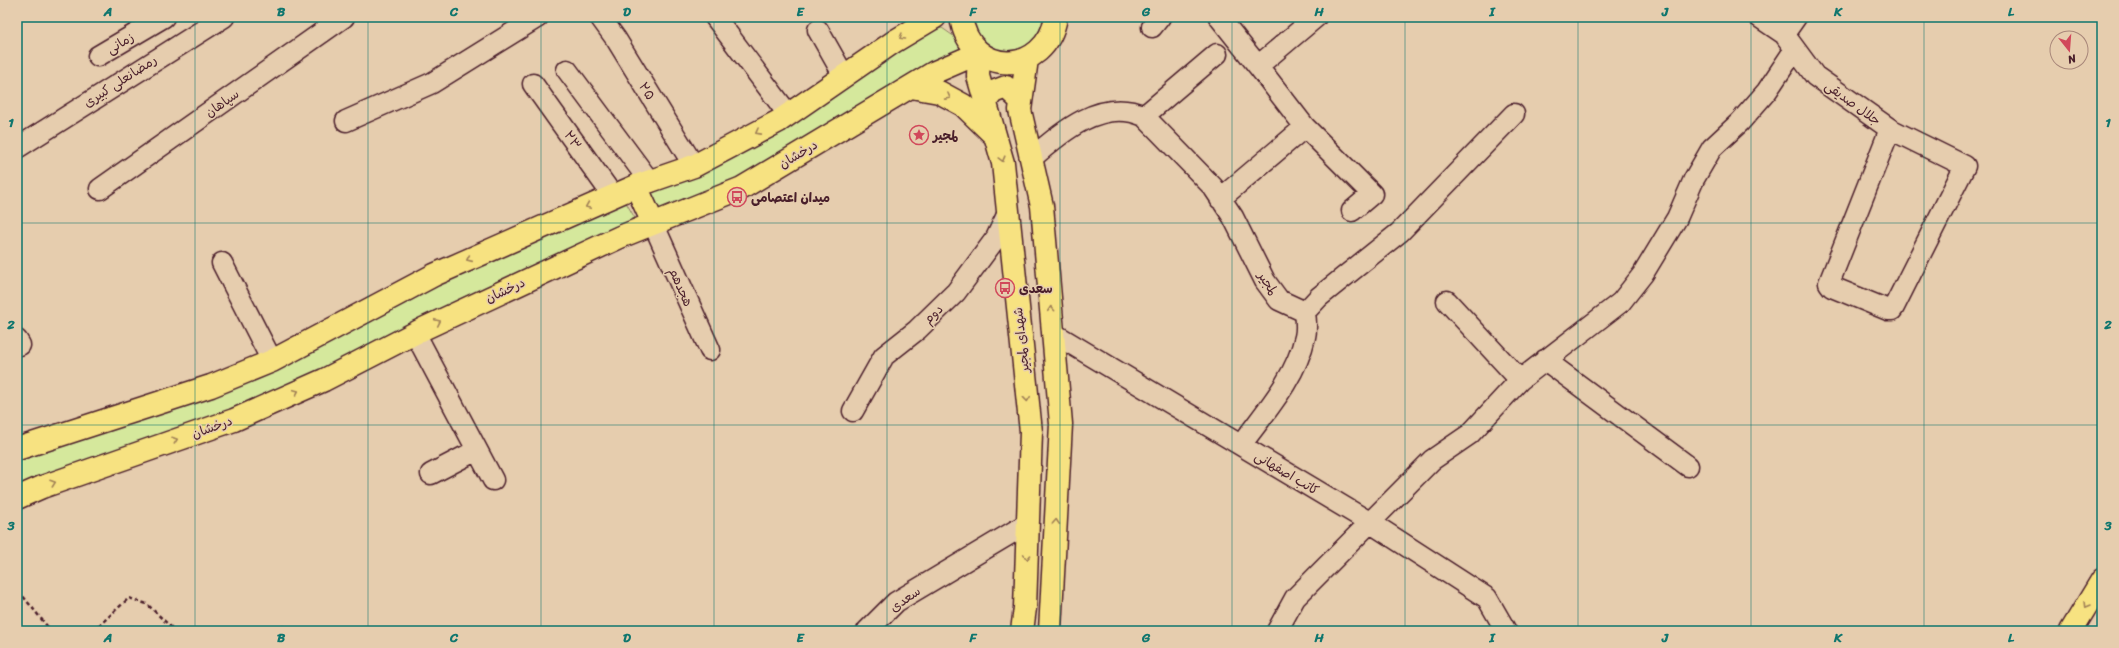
<svg xmlns="http://www.w3.org/2000/svg" width="2119" height="648" font-family="Sriracha,'Playpen Sans Arabic',sans-serif">
	<style>
		.green { fill: #d5e89c; stroke: #908464 }
		.lines { fill: none; stroke-linecap: round; stroke-linejoin: round }
		.minor-casing { stroke: #4a1f2b; stroke-width: 23 }
		.major-casing { stroke: #4a1f2b; stroke-width: 25 }
		.path { stroke: #4a1f2b; stroke-width: 2.5; stroke-dasharray: 4 3; stroke-linecap: butt }
		.minor { stroke: #e6cdae; stroke-width: 20 }
		.major { stroke: #f7e281; stroke-width: 22 }
		.oneway { stroke: #a08056 }
		.grid { fill: none; stroke: #0f766e; stroke-width: 1; stroke-opacity: 0.55 }
		.labels { text-anchor: middle; dominant-baseline: central; stroke-width: 3; stroke-linejoin: round; paint-order: stroke }
		.street-label { font-size: 13px; fill: #4a1f2b; stroke: #e6cdae }
		.poi-label { font-size: 13px; font-weight: bold; fill: #4a1f2b; stroke: #e6cdae; text-anchor: start }
		.neatline { fill: none; stroke: #0f766e; stroke-width: 1.5 }
		.grid-label { font-size: 13px; text-anchor: middle; font-weight: bold; fill: #0f766e }
	</style>
	<rect width="100%" height="100%" fill="#e6cdae"/>
	<filter id="ink" filterUnits="userSpaceOnUse"><feTurbulence type="fractalNoise" baseFrequency=".025" numOctaves="2"/><feDisplacementMap in="SourceGraphic" scale="8" xChannelSelector="R" yChannelSelector="G"/><feConvolveMatrix kernelMatrix="1 2 1 2 8 2 1 2 1" color-interpolation-filters="sRGB"/></filter>
	<g filter="url(#ink)">
		<path class="green" d="M 972,17 L 1043,17 C 1039,52 997,65 977,35 C 974,30 973,23 972,17 Z
			M 942,28 L 955,37 L 961,50 L 902,79 L 756,170 L 709,192 L 657,211 L 650,187 L 923,33 Z
			M 624,199 L 636,220 L 261,400 L 17,488 L 17,457 L 426,291 Z"/>
		<g class="lines">
			<defs>
				<path id="minor" d="M 600,17 L 616,39 L 694,166
					M 715,17 L 788,114
					M 1219,17 L 1258,66
					M 1316,17 L 1258,66 L 1305,127 L 1372,194 L 1352,211
					M 1759,17 L 1784,34 L 1815,76 L 1890,129 L 1965,166 L 1894,307 L 1892,310 L 1888,310 L 1832,287 L 1829,283 L 1890,129
					M 1152,27 L 1160,17
					M 818,30 L 844,76
					M 1784,34 L 1796,17
					M 98,56 L 164,17
					M 567,70 L 650,182
					M 533,84 L 613,196
					M 1144,116 L 1217,54
					M 346,121 L 432,83 L 538,17
					M 17,148 L 224,17
					M 1031,159 C 1061,132 1102,97 1144,116 L 1213,187 L 1233,217 L 1265,281 L 1279,300 L 1305,312 L 1319,297 L 1400,232 L 1514,114
					M 100,189 L 344,17
					M 1220,199 L 1305,127
					M 653,223 L 710,350
					M 222,263 L 272,361
					M 1447,301 L 1520,380
					M 415,333 L 493,480
					M 1053,333 L 1371,523 L 1487,598 L 1506,631
					M 17,340 L 20,345
					M 1545,360 L 1688,466
					M 853,411 L 884,356 L 917,330 L 956,292 L 996,238 L 1008,213
					M 1241,445 C 1265,412 1296,378 1305,337 C 1307,329 1306,320 1305,312
					M 431,474 L 477,450
					M 867,631 L 896,602 L 1028,523
					M 1277,631 L 1295,598 L 1432,460 L 1470,434 L 1520,380 L 1621,302 L 1643,274 L 1677,218 L 1694,179 L 1712,148 L 1740,122 L 1767,91 L 1795,49"/>
				<path id="major" d="M 961,17 C 970,78 1046,77 1056,17
					M 979,53 L 978,76 L 1003,163 L 1031,432 L 1025,608 L 1022,631
					M 1027,59 L 1020,110 L 1042,206 L 1061,424 L 1050,631
					M 911,87 L 939,92 L 963,105 L 994,135
					M 985,102 L 993,92 L 1006,87 L 1021,101
					M 636,186 L 653,223
					M 17,449 L 211,386 L 272,361 L 434,275 L 636,186 L 694,166 L 779,121 L 895,41 L 935,17
					M 17,498 L 42,487 L 234,420 L 324,380 L 423,329 L 620,237 L 742,188 L 935,72 L 979,53
					M 2071,631 L 2102,580"/>
			</defs>
			<use href="#minor" class="minor-casing"/>
			<use href="#major" class="major-casing"/>
			<path class="path" d="M 17,594 L 22,595 L 51,631
				M 282,626 L 286,631
				M 93,631 L 129,598 L 147,604 L 175,631"/>
			<use href="#minor" class="minor"/>
			<use href="#major" class="major"/>
		</g>
		<defs><path id="oneway-chevron" d="M-2-3.5L2.5 0L-2 3.5" fill="none" stroke-width="1.6" stroke-linecap="round" stroke-linejoin="round"/></defs>
		<g class="oneway">
			<use href="#oneway-chevron" transform="translate(902 37) rotate(149)"/>
			<use href="#oneway-chevron" transform="translate(948 97) rotate(28)"/>
			<use href="#oneway-chevron" transform="translate(758 132) rotate(152)"/>
			<use href="#oneway-chevron" transform="translate(1002 159) rotate(75)"/>
			<use href="#oneway-chevron" transform="translate(588 206) rotate(157)"/>
			<use href="#oneway-chevron" transform="translate(469 259) rotate(156)"/>
			<use href="#oneway-chevron" transform="translate(1051 309) rotate(-95)"/>
			<use href="#oneway-chevron" transform="translate(438 322) rotate(-25)"/>
			<use href="#oneway-chevron" transform="translate(296 392) rotate(-23)"/>
			<use href="#oneway-chevron" transform="translate(1027 399) rotate(84)"/>
			<use href="#oneway-chevron" transform="translate(175 440) rotate(-19)"/>
			<use href="#oneway-chevron" transform="translate(53 483) rotate(-19)"/>
			<use href="#oneway-chevron" transform="translate(1056 522) rotate(-87)"/>
			<use href="#oneway-chevron" transform="translate(1027 557) rotate(92)"/>
			<use href="#oneway-chevron" transform="translate(2087 605) rotate(121)"/>
		</g>
	</g>
	<path class="grid" d="M 195,17 L 195,631M 368,17 L 368,631M 541,17 L 541,631M 714,17 L 714,631M 887,17 L 887,631M 1060,17 L 1060,631M 1232,17 L 1232,631M 1405,17 L 1405,631M 1578,17 L 1578,631M 1751,17 L 1751,631M 1924,17 L 1924,631M 17,223 L 2102,223M 17,425 L 2102,425"/>
	<defs>
		<symbol id="sight-ring" viewBox="-11 -11 22 22"><circle r="9.5" fill="#e6cdae" stroke="#d1495b" stroke-width="1.5"/><path d="M0-6L1.8-2.2L6-1.7L2.9 1.2L3.7 5.4L0 3.3L-3.7 5.4L-2.9 1.2L-6-1.7L-1.8-2.2Z" fill="#d1495b"/></symbol>
		<symbol id="bus-ring" viewBox="-11 -11 22 22"><circle r="9.5" fill="#e6cdae" stroke="#d1495b" stroke-width="1.5"/><path d="M-5-6H5V4H4V6H2V4H-2V6H-4V4H-5ZM-3.5-4V0h7V-4ZM-3.5 1.2v1.5H-2V1.2ZM2 1.2v1.5H3.5V1.2Z" fill="#d1495b"/></symbol>
	</defs>
	<g fill-rule="evenodd">
		<use href="#sight-ring" x="908" y="124" width="22" height="22"/>
		<use href="#bus-ring" x="726" y="186" width="22" height="22"/>
		<use href="#bus-ring" x="994" y="277" width="22" height="22"/>
	</g>
	<g class="labels">
		<g class="street-label">
			<text transform="translate(120 43) rotate(-31)">زمانی</text>
			<text transform="translate(120 81) rotate(-33)">رمضانعلی کبیری</text>
			<text transform="translate(647 91) rotate(58)">۲۵</text>
			<text transform="translate(222 103) rotate(-35)">سپاهان</text>
			<text transform="translate(1853 103) rotate(36)">جلال صدیقی</text>
			<text transform="translate(573 140) rotate(55)">۲۳</text>
			<text transform="translate(798 154) rotate(-31)">درخشان</text>
			<text transform="translate(1268 283) rotate(57)">لمجیر</text>
			<text transform="translate(681 287) rotate(66)">هجدهم</text>
			<text transform="translate(505 290) rotate(-25)">درخشان</text>
			<text transform="translate(933 314) rotate(-44)">دوم</text>
			<text transform="translate(1021 340) rotate(-96)">شهدای لمجیر</text>
			<text transform="translate(212 427) rotate(-20)">درخشان</text>
			<text transform="translate(1287 473) rotate(31)">کاتب اصفهانی</text>
			<text transform="translate(905 599) rotate(-35)">سعدی</text>
		</g>
		<g class="poi-label">
			<text x="933" y="135">لمجیر</text>
			<text x="751" y="197">میدان اعتصامی</text>
			<text x="1019" y="288">سعدی</text>
		</g>
	</g>
	<rect width="2119" height="648" fill="none" stroke="#e6cdae" stroke-width="44"/>
	<g transform="translate(2069 50) rotate(163)"><circle r="19" fill="#e6cdae" stroke="#a8877a"/>
	<path d="M0-3L7 15L0 10L-7 15Z" fill="#d1495b"/>
	<text y="-6" font-size="11" font-weight="bold" text-anchor="middle" fill="#4a1f2b">N</text>
	</g>
	<rect x="22" y="22" width="2075" height="604" class="neatline"/>
	<g class="grid-label">
		<text x="108" y="16">A</text>
		<text x="281" y="16">B</text>
		<text x="454" y="16">C</text>
		<text x="627" y="16">D</text>
		<text x="800" y="16">E</text>
		<text x="973" y="16">F</text>
		<text x="1146" y="16">G</text>
		<text x="1319" y="16">H</text>
		<text x="1492" y="16">I</text>
		<text x="1665" y="16">J</text>
		<text x="1838" y="16">K</text>
		<text x="2011" y="16">L</text>
		<text x="11" y="127">1</text>
		<text x="2108" y="127">1</text>
		<text x="11" y="329">2</text>
		<text x="2108" y="329">2</text>
		<text x="11" y="530">3</text>
		<text x="2108" y="530">3</text>
		<text x="108" y="642">A</text>
		<text x="281" y="642">B</text>
		<text x="454" y="642">C</text>
		<text x="627" y="642">D</text>
		<text x="800" y="642">E</text>
		<text x="973" y="642">F</text>
		<text x="1146" y="642">G</text>
		<text x="1319" y="642">H</text>
		<text x="1492" y="642">I</text>
		<text x="1665" y="642">J</text>
		<text x="1838" y="642">K</text>
		<text x="2011" y="642">L</text>
	</g>
</svg>
